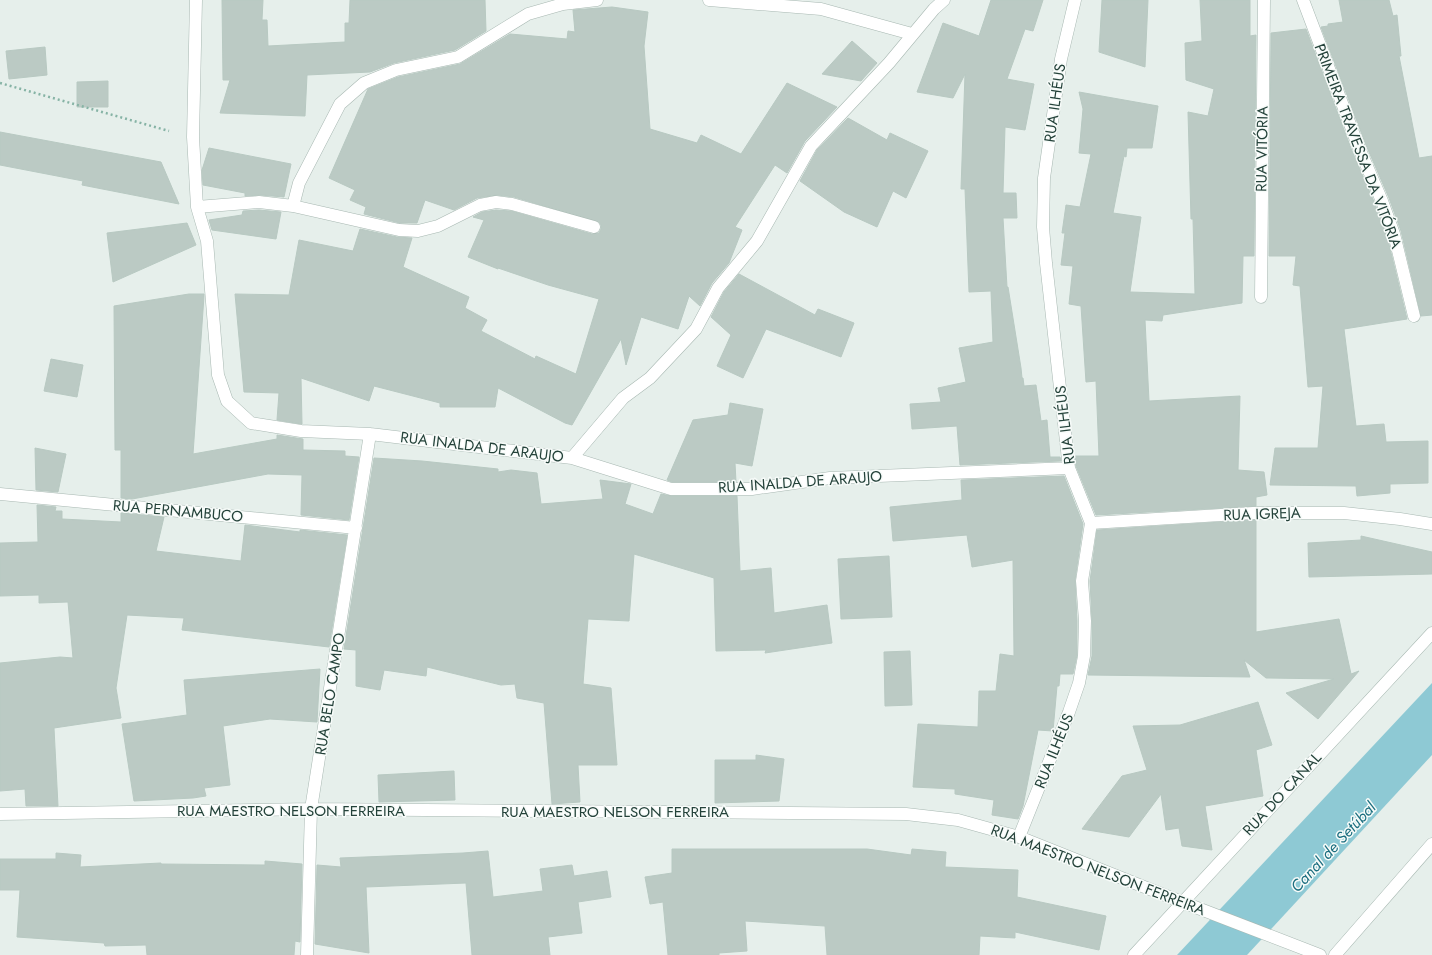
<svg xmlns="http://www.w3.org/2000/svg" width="1432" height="955" font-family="Jost,sans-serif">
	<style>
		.water { fill: #8ec9d4 }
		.building { fill: #bbcac4; stroke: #b8c9c2 }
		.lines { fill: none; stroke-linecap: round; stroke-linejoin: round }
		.minor-casing { stroke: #a8b8b2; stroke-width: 13 }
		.tertiary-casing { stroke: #a8b8b2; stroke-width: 13 }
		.path { stroke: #86b3a5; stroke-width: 2.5; stroke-dasharray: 2 3; stroke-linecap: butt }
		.minor { stroke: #fff; stroke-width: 12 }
		.tertiary { stroke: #fff; stroke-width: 12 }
		.labels { text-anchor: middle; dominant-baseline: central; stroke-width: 3; stroke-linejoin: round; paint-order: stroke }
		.street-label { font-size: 15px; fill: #24423a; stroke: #f7fbf9 }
		.water-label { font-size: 16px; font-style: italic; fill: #1c6f80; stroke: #f7fbf9 }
	</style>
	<rect width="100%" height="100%" fill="#e6efeb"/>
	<path class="water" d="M 1432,683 L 1432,755 L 1247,955 L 1177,955 Z"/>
	<path class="building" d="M 222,0 L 263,0 L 262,20 L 267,20 L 268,46 L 345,42 L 345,23 L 349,23 L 350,0 L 485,0 L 486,31 L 455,50 L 394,63 L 370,72 L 307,75 L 305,116 L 220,113 L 230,80 L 223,80 Z
		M 991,0 L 1043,0 L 1033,31 L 1025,29 L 1007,79 L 1034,84 L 1025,130 L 1005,127 L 1003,193 L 1016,193 L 1017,218 L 1003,218 L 1007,287 L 1008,287 L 1021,368 L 1022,378 L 1023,378 L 1024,386 L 1036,385 L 1041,421 L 1047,420 L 1050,457 L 1060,457 L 1061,461 L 960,465 L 957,426 L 912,429 L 910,404 L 941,402 L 938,388 L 966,382 L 959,348 L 993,342 L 991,291 L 969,292 L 965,189 L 961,189 L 965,74 L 953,98 L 917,92 L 943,23 L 979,36 Z
		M 1102,0 L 1148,0 L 1145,67 L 1099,52 Z
		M 1200,0 L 1250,0 L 1250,36 L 1256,35 L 1254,256 L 1243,256 L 1242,303 L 1163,315 L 1162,321 L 1145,320 L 1149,401 L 1240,396 L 1238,470 L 1264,472 L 1267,495 L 1256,497 L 1256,506 L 1096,515 L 1076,466 L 1075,456 L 1099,456 L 1096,381 L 1086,382 L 1081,306 L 1069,304 L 1073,266 L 1061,265 L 1065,233 L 1062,233 L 1066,205 L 1080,207 L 1091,154 L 1079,153 L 1083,109 L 1079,92 L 1158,106 L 1152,148 L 1127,148 L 1126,157 L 1124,156 L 1113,213 L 1141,217 L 1130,292 L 1195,294 L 1193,219 L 1191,219 L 1188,112 L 1208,116 L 1214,89 L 1186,80 L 1185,43 L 1202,41 Z
		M 1339,0 L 1389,0 L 1393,16 L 1397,15 L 1401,56 L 1399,56 L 1419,158 L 1432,156 L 1432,315 L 1421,316 L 1401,231 L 1389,198 L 1366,145 L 1321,27 L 1328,26 L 1328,24 L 1343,22 Z
		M 612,7 L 648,12 L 644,46 L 650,129 L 697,143 L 701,135 L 741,154 L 787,83 L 837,107 L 805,141 L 787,173 L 775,165 L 735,227 L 742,230 L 729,263 L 712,283 L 700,306 L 689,296 L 678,329 L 641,317 L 626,365 L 621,339 L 572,425 L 565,423 L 498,388 L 495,407 L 440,407 L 440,403 L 374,386 L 369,401 L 301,378 L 302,424 L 277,420 L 279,393 L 244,392 L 235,294 L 289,295 L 299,240 L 353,251 L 360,229 L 397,237 L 412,238 L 403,267 L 469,297 L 465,308 L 487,320 L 481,331 L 535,359 L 536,356 L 576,374 L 599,299 L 548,285 L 498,268 L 498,269 L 468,257 L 484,220 L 473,217 L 482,212 L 496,210 L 511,211 L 592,234 L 599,233 L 601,229 L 601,225 L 599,222 L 514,197 L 497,195 L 477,198 L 454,210 L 425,200 L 417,223 L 400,223 L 364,214 L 366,207 L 350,200 L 355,190 L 329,178 L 368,89 L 398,77 L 460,64 L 510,34 L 567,39 L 568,31 L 575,32 L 573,10 Z
		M 1306,29 L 1352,151 L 1375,204 L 1387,236 L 1407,319 L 1344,329 L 1356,426 L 1384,424 L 1386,442 L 1428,441 L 1428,483 L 1390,484 L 1390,493 L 1357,496 L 1356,486 L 1270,485 L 1275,448 L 1318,448 L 1323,386 L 1308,387 L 1300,286 L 1293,285 L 1296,256 L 1269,256 L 1271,33 Z
		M 852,41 L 877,63 L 861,81 L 822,74 Z
		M 45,47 L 47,75 L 9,79 L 6,51 Z
		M 108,81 L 108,107 L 77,107 L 77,82 Z
		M 848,118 L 887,140 L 890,133 L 928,151 L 906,198 L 893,191 L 877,227 L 844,212 L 800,181 L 817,150 Z
		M 0,132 L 161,162 L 179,204 L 82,185 L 83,181 L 0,165 Z
		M 209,148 L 291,164 L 284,197 L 260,195 L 245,196 L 245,193 L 203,185 L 202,170 Z
		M 259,210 L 281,212 L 276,239 L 212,230 L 209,220 L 242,215 L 243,211 Z
		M 187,223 L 196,245 L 113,282 L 107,233 Z
		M 739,274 L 815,315 L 818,309 L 854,323 L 841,357 L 766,329 L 743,378 L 717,366 L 731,335 L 711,317 L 724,292 Z
		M 189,294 L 204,294 L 204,296 L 193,454 L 277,439 L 277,435 L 303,439 L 303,450 L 345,451 L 345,456 L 359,457 L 349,520 L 301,515 L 302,475 L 268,474 L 132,499 L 121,498 L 121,450 L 115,450 L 114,306 Z
		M 51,359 L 83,365 L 77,397 L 44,391 Z
		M 730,403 L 763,409 L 752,466 L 735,463 L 736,482 L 672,482 L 667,480 L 693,420 L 728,415 Z
		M 35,448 L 66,454 L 58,492 L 36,490 Z
		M 374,458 L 422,461 L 498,469 L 498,472 L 511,470 L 537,473 L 541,504 L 603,499 L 600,480 L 631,484 L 625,504 L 653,514 L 661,494 L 671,496 L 737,496 L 740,571 L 771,568 L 774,613 L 827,605 L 832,643 L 765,653 L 766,650 L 716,651 L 714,578 L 634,554 L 629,621 L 588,619 L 583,684 L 611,688 L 617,765 L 578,765 L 580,802 L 552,804 L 544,703 L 517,698 L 515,684 L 501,685 L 427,667 L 426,676 L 384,670 L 380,690 L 356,686 L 356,650 L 344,649 Z
		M 1064,476 L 1083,524 L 1075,580 L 1077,621 L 1077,655 L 1073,674 L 1060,674 L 1059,686 L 1057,686 L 1053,731 L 1038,730 L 1023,806 L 1018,819 L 992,815 L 994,800 L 955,794 L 955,789 L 913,787 L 918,724 L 978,727 L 979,691 L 996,691 L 1000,654 L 1014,656 L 1013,560 L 972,567 L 967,535 L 893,541 L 890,507 L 962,500 L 961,480 Z
		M 37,505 L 56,507 L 55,511 L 62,511 L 62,519 L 121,522 L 121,513 L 164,517 L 156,551 L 241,561 L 245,525 L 300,532 L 300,530 L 347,535 L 329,647 L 182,630 L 184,618 L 127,615 L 116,688 L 121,718 L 54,728 L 58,806 L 26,806 L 25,789 L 0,791 L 0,663 L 60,657 L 73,658 L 68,602 L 39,603 L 39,595 L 0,596 L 0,543 L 38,542 Z
		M 1253,520 L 1256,520 L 1256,632 L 1339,619 L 1351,674 L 1359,671 L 1318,719 L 1286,693 L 1334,679 L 1266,678 L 1244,660 L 1250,677 L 1088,675 L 1092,656 L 1092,621 L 1090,581 L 1097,530 Z
		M 1361,536 L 1432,552 L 1432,574 L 1309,577 L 1308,543 L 1361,540 Z
		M 889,556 L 892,617 L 841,619 L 838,559 Z
		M 910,651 L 912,705 L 885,706 L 884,652 Z
		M 320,669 L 317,722 L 270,719 L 223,726 L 230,785 L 204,788 L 206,796 L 193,798 L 134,801 L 122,724 L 187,715 L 184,680 Z
		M 1258,702 L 1272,745 L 1256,750 L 1263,796 L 1205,806 L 1212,850 L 1182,846 L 1179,828 L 1166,830 L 1161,794 L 1129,837 L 1082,829 L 1122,776 L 1147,770 L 1133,726 L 1180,725 Z
		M 756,755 L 784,759 L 779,801 L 715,803 L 715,760 L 756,760 Z
		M 454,771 L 455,800 L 379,802 L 378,775 Z
		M 672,849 L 867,849 L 911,855 L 912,849 L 946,852 L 945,867 L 1018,870 L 1017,897 L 1106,916 L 1099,950 L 1015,932 L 1015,938 L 980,936 L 979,955 L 827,955 L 825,926 L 745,921 L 747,951 L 719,953 L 719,955 L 668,955 L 663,902 L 650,904 L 645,877 L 672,873 Z
		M 488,851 L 493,897 L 543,891 L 540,869 L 572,865 L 574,876 L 607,871 L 611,897 L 578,902 L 582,933 L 548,937 L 550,955 L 472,955 L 466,883 L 366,887 L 369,953 L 315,944 L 317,865 L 341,867 L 340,858 L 463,853 Z
		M 56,853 L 81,855 L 80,867 L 161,863 L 161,864 L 265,865 L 265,861 L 302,864 L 300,942 L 295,941 L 294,955 L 147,955 L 146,945 L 105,946 L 104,943 L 17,937 L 20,890 L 0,890 L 0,859 L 56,859 Z"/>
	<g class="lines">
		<defs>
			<path id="minor" d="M 196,0 L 193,137 L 197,207 L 207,241 L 218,375 L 227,401 L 251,423 L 301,431 L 370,434 L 572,458 L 671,489 L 752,489 L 830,478 L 1069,468
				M 709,0 L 821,9 L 912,34
				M 1303,0 L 1359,148 L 1382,201 L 1394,234 L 1414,316
				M 293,206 L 399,230 L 418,231 L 438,226 L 480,205 L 496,202 L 512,204 L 594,227
				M 197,207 L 259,202 L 293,206 L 299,183 L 340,104 L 364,83 L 396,70 L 458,57 L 528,14 L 563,4 L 597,0
				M 1261,297 L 1264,0
				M 572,458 L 623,398 L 650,378 L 696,329 L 718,288 L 757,241 L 811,146 L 889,63 L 934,9 L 944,0
				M 0,494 L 356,528
				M 1091,523 L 1253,513 L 1344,513 L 1400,519 L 1432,524
				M 0,814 L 311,809 L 906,814 L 958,820 L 1019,837 L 1182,902 L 1320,955
				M 1019,837 L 1069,712 L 1079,683 L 1084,656 L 1085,621 L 1082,581 L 1091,523 L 1069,468 L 1046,263 L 1043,227 L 1044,178 L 1061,59 L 1075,0
				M 307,955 L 311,809 L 370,434"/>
			<path id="tertiary" d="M 1134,955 L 1432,633
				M 1335,955 L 1432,844"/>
		</defs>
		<use href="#minor" class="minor-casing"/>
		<use href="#tertiary" class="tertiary-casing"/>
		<path class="path" d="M 0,83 L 169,131"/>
		<use href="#minor" class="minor"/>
		<use href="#tertiary" class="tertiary"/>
	</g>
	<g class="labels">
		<g class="street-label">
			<text transform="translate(1055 103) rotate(-82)">RUA ILHÉUS</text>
			<text transform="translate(1358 146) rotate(69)">PRIMEIRA TRAVESSA DA VITÓRIA</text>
			<text transform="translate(1262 149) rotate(-89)">RUA VITÓRIA</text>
			<text transform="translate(1065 425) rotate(-97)">RUA ILHÉUS</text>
			<text transform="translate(482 447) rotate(7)">RUA INALDA DE ARAUJO</text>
			<text transform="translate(800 482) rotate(-4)">RUA INALDA DE ARAUJO</text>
			<text transform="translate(178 511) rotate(5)">RUA PERNAMBUCO</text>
			<text transform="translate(1262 514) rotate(-2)">RUA IGREJA</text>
			<text transform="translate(330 694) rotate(-81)">RUA BELO CAMPO</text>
			<text transform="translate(1054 751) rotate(-68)">RUA ILHÉUS</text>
			<text transform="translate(1282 794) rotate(-47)">RUA DO CANAL</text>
			<text x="291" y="811">RUA MAESTRO NELSON FERREIRA</text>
			<text x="615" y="812">RUA MAESTRO NELSON FERREIRA</text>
			<text transform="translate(1098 870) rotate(21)">RUA MAESTRO NELSON FERREIRA</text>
		</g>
		<g class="water-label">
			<text transform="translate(1333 847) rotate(-47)">Canal de Setúbal</text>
		</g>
	</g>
</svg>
